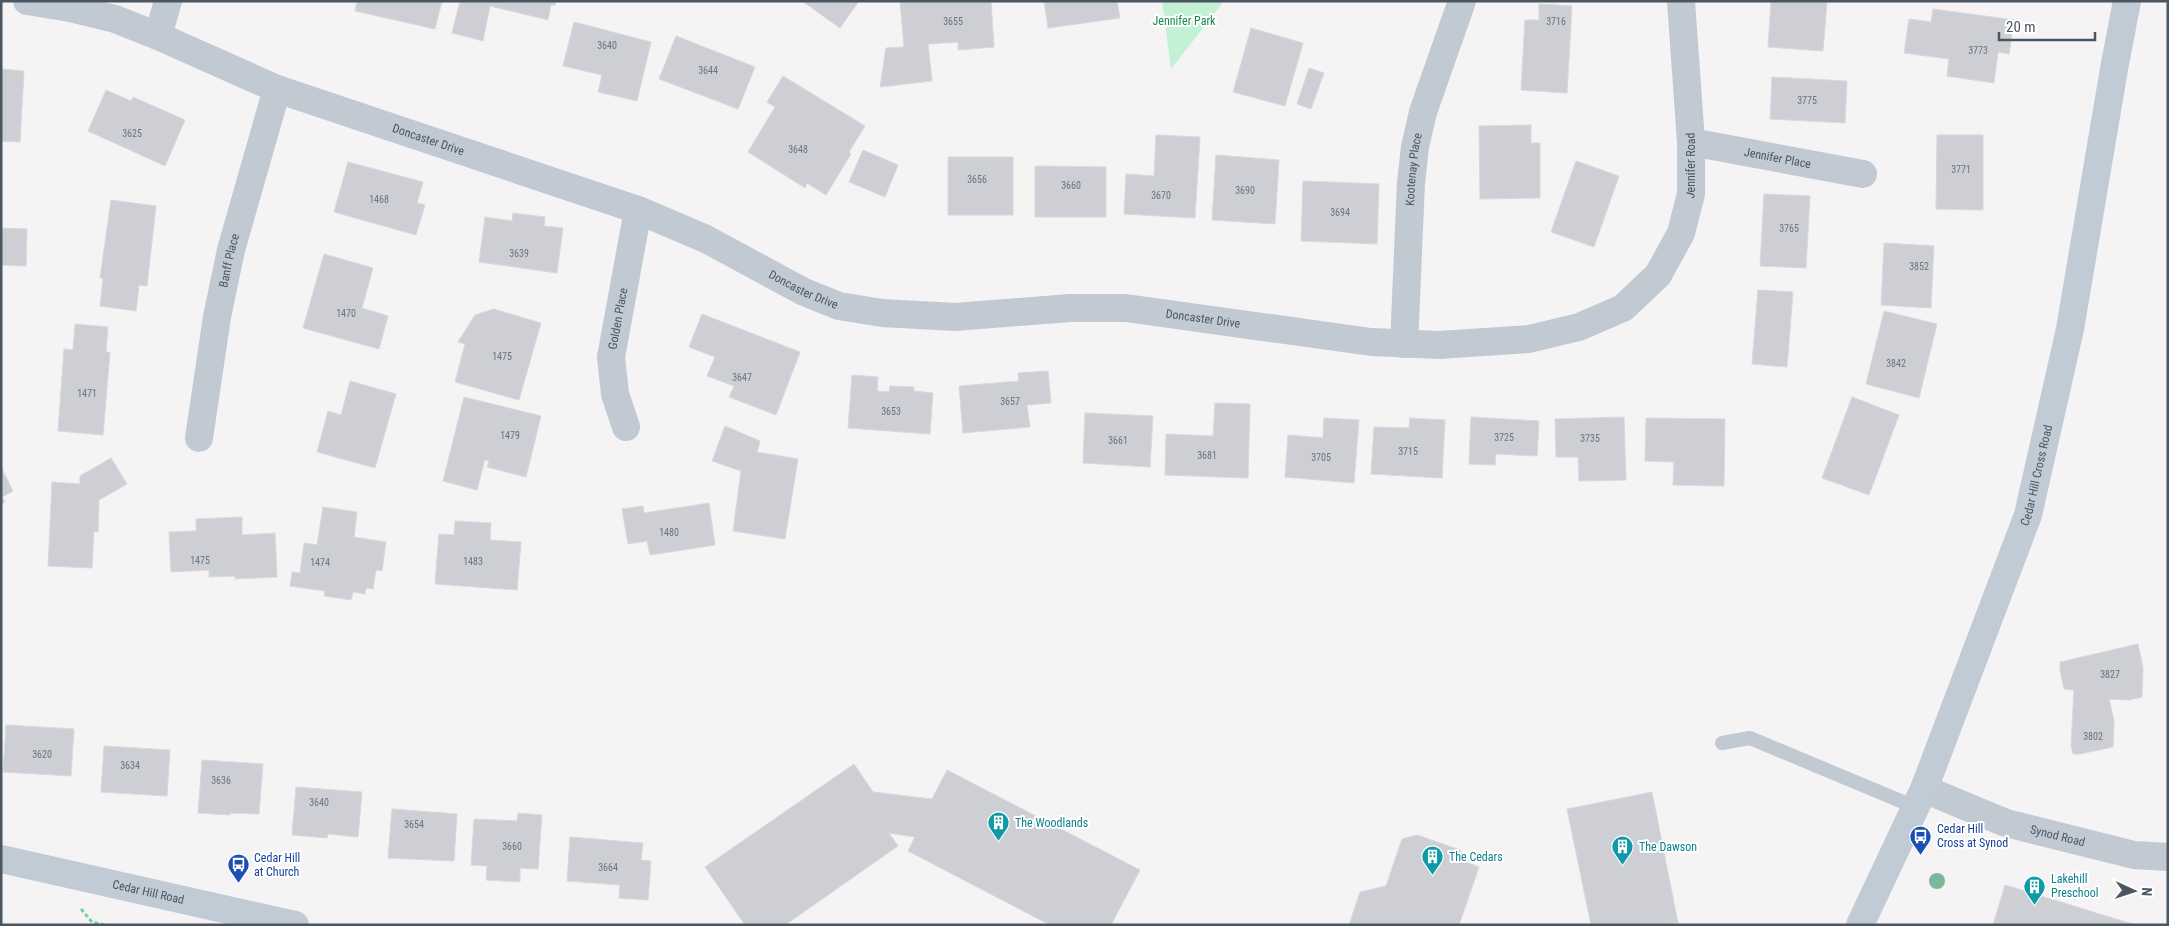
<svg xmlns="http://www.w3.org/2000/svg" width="2169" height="926" font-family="'Roboto Condensed',sans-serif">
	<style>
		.green { fill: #c3f1d5 }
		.building { fill: #cdcfd5; stroke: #d7d9de }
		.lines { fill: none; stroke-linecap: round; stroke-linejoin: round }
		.path { stroke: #7ad0a6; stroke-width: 3; stroke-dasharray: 4 2.5; stroke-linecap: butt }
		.lane { stroke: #c1cad2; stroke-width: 14 }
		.street { stroke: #c1cad2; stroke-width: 28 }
		.secondary { stroke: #c1cbd6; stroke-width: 28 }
		.tree { fill: #7bb799 }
		.labels { text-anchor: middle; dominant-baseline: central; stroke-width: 4; stroke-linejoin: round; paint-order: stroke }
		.number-label { font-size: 10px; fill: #6b747e }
		.park-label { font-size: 12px; fill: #17864f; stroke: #fff }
		.street-label { font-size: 12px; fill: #4a5661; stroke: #fff }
		.culture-label { font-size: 12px; fill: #0d838f; stroke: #fff; text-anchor: start }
		.transit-label { font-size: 12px; fill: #164399; stroke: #fff; text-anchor: start }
	</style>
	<rect width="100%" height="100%" fill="#f5f3f3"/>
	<path class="green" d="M 1162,1 L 1224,1 L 1171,69 Z"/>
	<path class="building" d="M 357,1 L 442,1 L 435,29 L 355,11 Z
		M 460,1 L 556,1 L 555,5 L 551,5 L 548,20 L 490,6 L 483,41 L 452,33 Z
		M 802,1 L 859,1 L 840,28 Z
		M 900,1 L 991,1 L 994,47 L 958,50 L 958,42 L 928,44 L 932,81 L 880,87 L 886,48 L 904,47 Z
		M 1044,1 L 1117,1 L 1120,18 L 1048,28 Z
		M 1771,1 L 1827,1 L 1823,51 L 1768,47 Z
		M 1539,4 L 1572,6 L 1567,93 L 1521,90 L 1525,20 L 1539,20 Z
		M 1933,9 L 2014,20 L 2009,54 L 1998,52 L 1994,83 L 1947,76 L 1949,59 L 1904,53 L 1909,19 L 1931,22 Z
		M 574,22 L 651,42 L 637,101 L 598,92 L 602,75 L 563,66 Z
		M 1251,28 L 1303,43 L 1285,106 L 1233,92 Z
		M 676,36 L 755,67 L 738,109 L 659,79 Z
		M 1309,68 L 1324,73 L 1311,109 L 1297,104 Z
		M 1,69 L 24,71 L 20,142 L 1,141 Z
		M 783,76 L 865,126 L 849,152 L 851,154 L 826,195 L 807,183 L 805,188 L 748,152 L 775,107 L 767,102 Z
		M 1772,77 L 1847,81 L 1845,123 L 1770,119 Z
		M 106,90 L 131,101 L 133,97 L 185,120 L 165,166 L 88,131 Z
		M 1531,125 L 1531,143 L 1540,143 L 1540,198 L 1480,199 L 1479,126 Z
		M 1156,135 L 1200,137 L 1195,218 L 1124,214 L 1126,174 L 1154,176 Z
		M 1937,135 L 1983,135 L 1983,210 L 1936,209 Z
		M 863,150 L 898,165 L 885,197 L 849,182 Z
		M 1216,155 L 1279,160 L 1275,224 L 1212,220 Z
		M 948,157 L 1013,157 L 1013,215 L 948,215 Z
		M 1576,161 L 1619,176 L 1594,247 L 1551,232 Z
		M 348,162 L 423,182 L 417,203 L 425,205 L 416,235 L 334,212 Z
		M 1035,166 L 1106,167 L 1106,217 L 1035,217 Z
		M 1303,181 L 1379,184 L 1377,244 L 1301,241 Z
		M 1764,194 L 1810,196 L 1806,268 L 1760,266 Z
		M 111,200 L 156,206 L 147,286 L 139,285 L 136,311 L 100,306 L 103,278 L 100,278 Z
		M 513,213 L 545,217 L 544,226 L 563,228 L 557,273 L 479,262 L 485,217 L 512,221 Z
		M 1,228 L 27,229 L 26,266 L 1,265 Z
		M 1884,243 L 1934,246 L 1931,308 L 1881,305 Z
		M 324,254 L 373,268 L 362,308 L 388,316 L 379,349 L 303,328 Z
		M 1758,290 L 1793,292 L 1787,367 L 1752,364 Z
		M 494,309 L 541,323 L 519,400 L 455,382 L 465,344 L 458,342 L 475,315 Z
		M 1884,311 L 1937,324 L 1919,398 L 1866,384 Z
		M 702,314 L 800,352 L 776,415 L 729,397 L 734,386 L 707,376 L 715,357 L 689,347 Z
		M 75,324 L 108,327 L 106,352 L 110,352 L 103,435 L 58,431 L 64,349 L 73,350 Z
		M 1048,371 L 1051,403 L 1027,405 L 1030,427 L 963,433 L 959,386 L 1019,381 L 1018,373 Z
		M 852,375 L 878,377 L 877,391 L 889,392 L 890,386 L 914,387 L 914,391 L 933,393 L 930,434 L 848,428 Z
		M 350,381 L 396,394 L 375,468 L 317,452 L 328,411 L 341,415 Z
		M 464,397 L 541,416 L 526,477 L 487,467 L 489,462 L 485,459 L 477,490 L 443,481 Z
		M 1852,397 L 1899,415 L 1869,495 L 1822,478 Z
		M 1215,403 L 1250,404 L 1248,478 L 1165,475 L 1166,434 L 1213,436 Z
		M 1085,413 L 1153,416 L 1150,467 L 1083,463 Z
		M 1471,417 L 1539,421 L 1537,456 L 1496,454 L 1495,465 L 1469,464 Z
		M 1624,417 L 1626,480 L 1579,481 L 1578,457 L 1556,457 L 1555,419 Z
		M 1324,418 L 1359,420 L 1354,483 L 1285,477 L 1288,435 L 1323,438 Z
		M 1410,418 L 1445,420 L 1442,478 L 1371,474 L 1374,427 L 1409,428 Z
		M 1646,418 L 1725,419 L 1724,486 L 1673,485 L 1674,462 L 1645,461 Z
		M 725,426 L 760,441 L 757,452 L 798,459 L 785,539 L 733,531 L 741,471 L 712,461 Z
		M 111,458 L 127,484 L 99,500 L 98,532 L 94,531 L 92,568 L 48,566 L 52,482 L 80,484 L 80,476 Z
		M 1,467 L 13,491 L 2,497 L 5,502 L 1,504 Z
		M 709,503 L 715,545 L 650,555 L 647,541 L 628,544 L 622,509 L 643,506 L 644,513 Z
		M 323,507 L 357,512 L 354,537 L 386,542 L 382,571 L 376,570 L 373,589 L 366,588 L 365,594 L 353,592 L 351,600 L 324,596 L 325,591 L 290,586 L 292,572 L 300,573 L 304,543 L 317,545 Z
		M 242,517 L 242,535 L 275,533 L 277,577 L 235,579 L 235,576 L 209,577 L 209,570 L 171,572 L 169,532 L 196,531 L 196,519 Z
		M 455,521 L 491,523 L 490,540 L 521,542 L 517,590 L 435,584 L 439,534 L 454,535 Z
		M 2138,644 L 2143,668 L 2142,697 L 2129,700 L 2109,699 L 2114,721 L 2113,747 L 2080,754 L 2073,754 L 2071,745 L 2074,690 L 2064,689 L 2060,670 L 2060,662 Z
		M 6,725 L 74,729 L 71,776 L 3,772 Z
		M 104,746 L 170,750 L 167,796 L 101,792 Z
		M 202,760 L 263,764 L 259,814 L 230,813 L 230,815 L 198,813 Z
		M 854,764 L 873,792 L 932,799 L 947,770 L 1140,870 L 1111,925 L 1050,925 L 908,851 L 915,837 L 889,833 L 898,846 L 785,925 L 745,925 L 705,867 Z
		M 296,787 L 362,792 L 358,837 L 328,834 L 327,838 L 292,835 Z
		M 1652,792 L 1678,923 L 1591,925 L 1567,809 Z
		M 392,809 L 457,814 L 454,861 L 388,858 Z
		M 518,813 L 542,815 L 538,869 L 520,868 L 520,882 L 486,880 L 487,866 L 471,865 L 474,819 L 517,821 Z
		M 1417,835 L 1460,850 L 1463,861 L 1479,867 L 1459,925 L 1349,925 L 1360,892 L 1386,886 L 1402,839 Z
		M 570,837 L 643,843 L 641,860 L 651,861 L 648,900 L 619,898 L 620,885 L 567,881 Z
		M 2005,885 L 2136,925 L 1993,925 Z"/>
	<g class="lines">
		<path class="path" d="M 81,909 L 92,922 L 105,925"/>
		<path class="lane" d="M 1722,743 L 1750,738 L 1915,807"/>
		<g class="street">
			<path id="s1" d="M 27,1 L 70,8 L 115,19 L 158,36 L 277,89 L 638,210 L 706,239 L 804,292 L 839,306 L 882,313 L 955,317 L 1070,308 L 1126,308 L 1371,342 L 1439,345 L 1529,339 L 1579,327 L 1623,308 L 1658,275 L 1681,233 L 1691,194 L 1691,142 L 1681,1"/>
			<path d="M 158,36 L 168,1"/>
			<path id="s2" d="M 1691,142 L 1863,174"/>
			<path id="s3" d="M 1404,344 L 1411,183 L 1415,147 L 1423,112 L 1462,1"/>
			<path id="s4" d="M 626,427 L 615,394 L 611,357 L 638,210"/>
			<path id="s5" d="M 199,438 L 217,317 L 231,250 L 277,89"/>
			<path id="s6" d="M 1924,789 L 2006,823 L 2134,855 L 2168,857"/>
		</g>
		<g class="secondary">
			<path id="s7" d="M 1,859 L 295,925"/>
			<path id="s8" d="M 1860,925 L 1924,789 L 2028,515 L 2070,329 L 2114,69 L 2127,1"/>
		</g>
	</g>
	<circle class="tree" cx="1937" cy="881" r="8"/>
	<defs>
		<symbol id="building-pin" viewBox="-11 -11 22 30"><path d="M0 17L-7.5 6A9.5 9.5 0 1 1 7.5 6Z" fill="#0f9aa8" stroke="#fff"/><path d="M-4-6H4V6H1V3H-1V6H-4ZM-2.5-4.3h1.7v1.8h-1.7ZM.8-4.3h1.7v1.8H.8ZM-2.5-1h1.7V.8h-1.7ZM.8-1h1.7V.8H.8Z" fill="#fff"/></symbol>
		<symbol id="bus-pin" viewBox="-11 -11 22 30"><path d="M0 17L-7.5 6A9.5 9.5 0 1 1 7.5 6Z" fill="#1a4fb4" stroke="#fff"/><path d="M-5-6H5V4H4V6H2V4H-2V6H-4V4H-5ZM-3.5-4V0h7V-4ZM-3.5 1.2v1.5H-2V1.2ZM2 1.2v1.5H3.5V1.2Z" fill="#fff"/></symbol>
	</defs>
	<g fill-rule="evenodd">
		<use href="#building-pin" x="986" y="810" width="25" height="34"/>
		<use href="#bus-pin" x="1908" y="824" width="25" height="34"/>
		<use href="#building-pin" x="1610" y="834" width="25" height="34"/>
		<use href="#building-pin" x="1420" y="844" width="25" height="34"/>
		<use href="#bus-pin" x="226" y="852" width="25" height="34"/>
		<use href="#building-pin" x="2022" y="874" width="25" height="34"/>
	</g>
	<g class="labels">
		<g class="number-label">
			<text x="953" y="21">3655</text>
			<text x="1556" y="21">3716</text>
			<text x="607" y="45">3640</text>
			<text x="1978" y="50">3773</text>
			<text x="708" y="70">3644</text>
			<text x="1807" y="100">3775</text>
			<text x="132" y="133">3625</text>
			<text x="798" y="149">3648</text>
			<text x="1961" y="169">3771</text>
			<text x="977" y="179">3656</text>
			<text x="1071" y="185">3660</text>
			<text x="1245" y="190">3690</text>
			<text x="1161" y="195">3670</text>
			<text x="379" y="199">1468</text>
			<text x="1340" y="212">3694</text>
			<text x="1789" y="228">3765</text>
			<text x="519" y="253">3639</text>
			<text x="1919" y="266">3852</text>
			<text x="346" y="313">1470</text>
			<text x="502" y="356">1475</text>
			<text x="1896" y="363">3842</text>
			<text x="742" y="377">3647</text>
			<text x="87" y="393">1471</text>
			<text x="1010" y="401">3657</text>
			<text x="891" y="411">3653</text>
			<text x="510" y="435">1479</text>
			<text x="1504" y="437">3725</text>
			<text x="1590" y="438">3735</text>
			<text x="1118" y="440">3661</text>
			<text x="1408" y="451">3715</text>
			<text x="1207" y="455">3681</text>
			<text x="1321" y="457">3705</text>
			<text x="669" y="532">1480</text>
			<text x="200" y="560">1475</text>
			<text x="473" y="561">1483</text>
			<text x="320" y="562">1474</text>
			<text x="2110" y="674">3827</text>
			<text x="2093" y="736">3802</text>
			<text x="42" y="754">3620</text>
			<text x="130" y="765">3634</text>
			<text x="221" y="780">3636</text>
			<text x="319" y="802">3640</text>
			<text x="414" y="824">3654</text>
			<text x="512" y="846">3660</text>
			<text x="608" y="867">3664</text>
		</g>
		<g class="park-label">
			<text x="1184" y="21">Jennifer Park</text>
		</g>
		<g class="street-label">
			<text stroke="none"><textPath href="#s1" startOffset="426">Doncaster Drive</textPath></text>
			<text stroke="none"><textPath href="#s2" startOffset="88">Jennifer Place</textPath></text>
			<text stroke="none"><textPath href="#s1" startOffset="1828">Jennifer Road</textPath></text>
			<text stroke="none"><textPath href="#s3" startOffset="175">Kootenay Place</textPath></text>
			<text stroke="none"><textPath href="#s5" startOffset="180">Banff Place</textPath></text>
			<text stroke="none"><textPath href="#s1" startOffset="831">Doncaster Drive</textPath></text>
			<text stroke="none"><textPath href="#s4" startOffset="111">Golden Place</textPath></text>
			<text stroke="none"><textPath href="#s1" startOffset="1236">Doncaster Drive</textPath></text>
			<text stroke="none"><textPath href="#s8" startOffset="484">Cedar Hill Cross Road</textPath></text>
			<text stroke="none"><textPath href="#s6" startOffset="142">Synod Road</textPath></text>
			<text stroke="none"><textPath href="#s7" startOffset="151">Cedar Hill Road</textPath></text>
		</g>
		<g class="culture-label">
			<text x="1015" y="823">The Woodlands</text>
			<text x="1639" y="847">The Dawson</text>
			<text x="1449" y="857">The Cedars</text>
			<text x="2051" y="879">Lakehill<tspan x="2051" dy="14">Preschool</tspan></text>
		</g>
		<g class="transit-label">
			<text x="1937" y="829">Cedar Hill<tspan x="1937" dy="14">Cross at Synod</tspan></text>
			<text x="254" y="858">Cedar Hill<tspan x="254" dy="14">at Church</tspan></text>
		</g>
	</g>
	<rect width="2169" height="926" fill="none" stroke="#4a5661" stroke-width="5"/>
	<g transform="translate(2134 891) rotate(93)" stroke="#ffffff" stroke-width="4" paint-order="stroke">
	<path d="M0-4L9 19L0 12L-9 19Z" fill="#4a5661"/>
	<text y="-8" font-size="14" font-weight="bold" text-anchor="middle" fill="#4a5661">N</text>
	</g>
	<path d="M1999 32v8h96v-8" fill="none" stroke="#4a5661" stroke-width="2.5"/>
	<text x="2006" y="32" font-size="15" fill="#4a5661" stroke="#ffffff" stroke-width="4" paint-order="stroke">20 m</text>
</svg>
